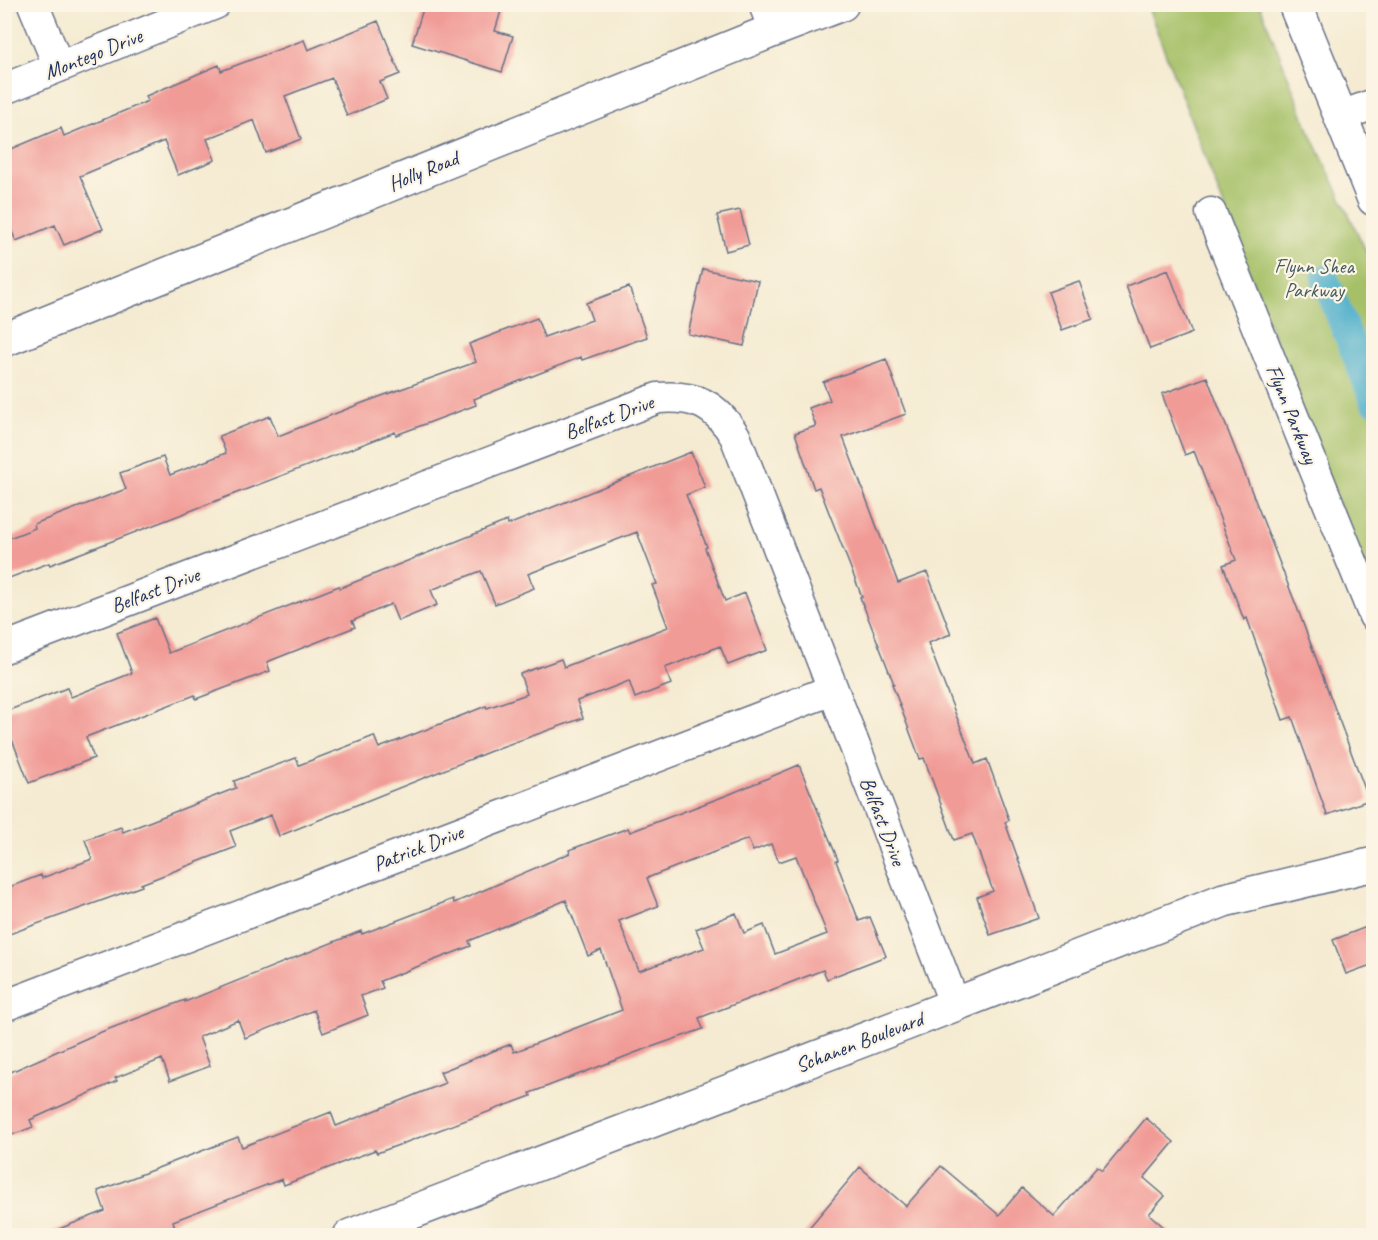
<svg xmlns="http://www.w3.org/2000/svg" width="1378" height="1240" font-family="Caveat,sans-serif">
	<style>
		.green { fill: #a5c066; stroke: #607862; stroke-width: 1.5 }
		.lines { fill: none; stroke-linecap: round; stroke-linejoin: round }
		.canal { stroke: #4dafcc; stroke-width: 28 }
		.building { fill: #f19b97; fill-rule: evenodd }
		.minor-casing { stroke: #677187; stroke-width: 33 }
		.tertiary-casing { stroke: #677187; stroke-width: 36 }
		.secondary-casing { stroke: #677187; stroke-width: 36 }
		.minor { stroke: #fff; stroke-width: 30 }
		.tertiary { stroke: #fff; stroke-width: 33 }
		.secondary { stroke: #fff; stroke-width: 33 }
		.labels { text-anchor: middle; dominant-baseline: central; stroke-width: 4.5; stroke-linejoin: round; paint-order: stroke }
		.street-label { font-size: 21px; fill: #1b2f5e; stroke: #fcf5e5 }
		.park-label { font-size: 21px; fill: #445a60; stroke: #fcf5e5 }
	</style>
	<rect width="100%" height="100%" fill="#fcf5e5"/>
	<filter id="ink" filterUnits="userSpaceOnUse"><feTurbulence type="fractalNoise" baseFrequency=".0167" numOctaves="2"/><feDisplacementMap in="SourceGraphic" scale="12" xChannelSelector="R" yChannelSelector="G"/><feConvolveMatrix kernelMatrix="1 2 1 2 8 2 1 2 1" color-interpolation-filters="sRGB"/></filter>
	<filter id="wash" filterUnits="userSpaceOnUse"><feTurbulence type="fractalNoise" baseFrequency=".008" numOctaves="4" result="noise"/><feDisplacementMap in="SourceGraphic" scale="24" xChannelSelector="R" yChannelSelector="G"/><feGaussianBlur stdDeviation="1.35" result="paint"/><feColorMatrix in="noise" values="0 0 0 0 0 0 0 0 0 0 0 0 0 0 0 0 0 1.4 0 .05"/><feComposite in="paint" operator="in"/></filter>
	<g filter="url(#wash)">
		<rect width="100%" height="100%" fill="#f5ebd2"/>
		<path class="green" d="M 1147,5 L 1260,5 L 1309,130 L 1373,266 L 1373,596 Z"/>
		<g class="lines">
			<path class="canal" d="M 1325,279 L 1374,401"/>
		</g>
		<g id="blocks">
			<path class="building" d="M 444,4 L 503,4 L 495,31 L 513,36 L 502,72 L 412,44 L 423,9 L 441,14 Z
				M 378,21 L 400,74 L 380,82 L 387,99 L 347,116 L 332,78 L 285,96 L 301,139 L 266,153 L 254,120 L 207,139 L 215,160 L 178,175 L 164,141 L 80,176 L 103,229 L 64,245 L 55,225 L 16,241 L 4,213 L 4,152 L 61,128 L 64,136 L 148,101 L 146,96 L 219,65 L 221,71 L 304,40 L 308,50 Z
				M 740,210 L 749,245 L 726,251 L 717,215 Z
				M 703,269 L 758,281 L 744,346 L 688,334 Z
				M 1168,270 L 1192,333 L 1150,349 L 1126,286 Z
				M 1079,281 L 1093,319 L 1062,330 L 1048,292 Z
				M 629,287 L 647,337 L 582,360 L 581,357 L 474,399 L 476,405 L 396,435 L 395,432 L 50,565 L 49,563 L 4,580 L 4,540 L 35,528 L 34,524 L 126,489 L 120,473 L 163,457 L 170,475 L 226,453 L 219,436 L 270,416 L 278,436 L 365,402 L 476,362 L 469,344 L 537,318 L 544,337 L 592,320 L 586,303 Z
				M 886,359 L 906,414 L 843,437 L 898,583 L 927,572 L 951,634 L 928,643 L 975,764 L 987,759 L 1009,820 L 1005,822 L 1039,918 L 990,935 L 977,897 L 993,891 L 972,834 L 954,840 L 924,758 L 920,759 L 892,684 L 894,684 L 860,597 L 862,597 L 819,487 L 814,489 L 795,433 L 816,426 L 809,408 L 830,400 L 823,382 Z
				M 1207,377 L 1298,610 L 1369,800 L 1327,815 L 1292,717 L 1283,720 L 1247,618 L 1244,620 L 1223,565 L 1236,560 L 1194,451 L 1185,455 L 1162,394 Z
				M 691,452 L 705,487 L 686,495 L 707,547 L 705,548 L 725,601 L 745,593 L 767,650 L 728,665 L 720,646 L 665,668 L 671,684 L 635,698 L 629,681 L 577,701 L 583,718 L 501,747 L 279,836 L 271,815 L 230,831 L 236,847 L 141,884 L 142,886 L 4,936 L 4,889 L 41,875 L 42,878 L 92,859 L 85,840 L 121,827 L 123,832 L 236,788 L 234,781 L 296,758 L 299,765 L 374,736 L 379,748 L 486,706 L 487,708 L 527,694 L 520,674 L 561,659 L 564,667 L 668,627 L 652,585 L 657,584 L 637,532 L 528,574 L 534,588 L 495,604 L 481,571 L 431,590 L 437,605 L 398,621 L 391,604 L 352,621 L 355,627 L 267,662 L 270,671 L 196,699 L 195,695 L 86,737 L 94,758 L 29,783 L 4,719 L 4,712 L 67,688 L 71,697 L 132,673 L 117,633 L 155,618 L 169,653 L 339,586 L 340,588 L 507,521 L 508,525 Z
				M 799,765 L 838,860 L 836,861 L 859,921 L 870,917 L 886,956 L 827,979 L 823,970 L 699,1018 L 703,1029 L 637,1052 L 530,1093 L 531,1096 L 377,1153 L 375,1150 L 284,1185 L 282,1179 L 173,1221 L 175,1229 L 158,1236 L 46,1236 L 46,1234 L 105,1211 L 98,1191 L 238,1137 L 242,1147 L 331,1112 L 336,1126 L 445,1083 L 440,1072 L 511,1044 L 514,1052 L 622,1010 L 601,950 L 588,956 L 566,900 L 469,941 L 471,946 L 380,981 L 383,988 L 361,996 L 368,1015 L 323,1033 L 314,1010 L 245,1038 L 238,1020 L 199,1037 L 210,1066 L 170,1081 L 162,1059 L 115,1078 L 117,1081 L 30,1120 L 33,1127 L 4,1138 L 4,1075 L 96,1034 L 185,1000 L 185,1002 L 361,931 L 362,934 L 453,899 L 454,903 L 570,853 L 569,850 L 628,828 L 630,832 L 730,794 ZM 748,839 L 753,851 L 771,844 L 779,862 L 796,856 L 827,934 L 775,954 L 764,925 L 744,933 L 736,913 L 696,929 L 704,948 L 639,971 L 619,921 L 658,906 L 647,878 Z
				M 1374,924 L 1374,964 L 1346,974 L 1333,940 Z
				M 1146,1118 L 1174,1142 L 1144,1178 L 1165,1196 L 1149,1214 L 1174,1236 L 802,1236 L 860,1167 L 906,1206 L 941,1166 L 999,1215 L 1022,1188 L 1054,1216 L 1097,1167 L 1102,1171 Z"/>
		</g>
	</g>
	<g filter="url(#ink)">
		<use href="#blocks" fill-opacity="0" stroke="#677187" stroke-width="1.5"/>
		<g class="lines">
			<defs>
				<path id="minor" d="M 33,4 L 59,67
					M 764,4 L 774,30
					M 4,89 L 215,4
					M 1341,116 L 1374,104
					M 1211,213 L 1374,616
					M 4,648 L 658,398 C 696,395 715,404 735,436 L 955,1005
					M 4,1006 L 832,690"/>
				<path id="tertiary" d="M 1295,4 L 1374,199
					M 350,1236 L 905,1024 L 1224,900 L 1374,864"/>
				<path id="secondary" d="M 4,340 L 774,30 L 842,4"/>
			</defs>
			<use href="#minor" class="minor-casing"/>
			<use href="#tertiary" class="tertiary-casing"/>
			<use href="#secondary" class="secondary-casing"/>
			<use href="#minor" class="minor"/>
			<use href="#tertiary" class="tertiary"/>
			<use href="#secondary" class="secondary"/>
		</g>
	</g>
	<g class="labels">
		<g class="street-label">
			<text transform="translate(93 54) rotate(-22)">Montego Drive</text>
			<text transform="translate(423 171) rotate(-22)">Holly Road</text>
			<text transform="translate(1292 414) rotate(68)">Flynn Parkway</text>
			<text transform="translate(609 417) rotate(-20)">Belfast Drive</text>
			<text transform="translate(155 590) rotate(-21)">Belfast Drive</text>
			<text transform="translate(883 821) rotate(69)">Belfast Drive</text>
			<text transform="translate(418 848) rotate(-21)">Patrick Drive</text>
			<text transform="translate(859 1042) rotate(-21)">Schanen Boulevard</text>
		</g>
		<g class="park-label">
			<text x="1314" y="266">Flynn Shea<tspan x="1314" dy="24">Parkway</tspan></text>
		</g>
	</g>
	<rect width="1378" height="1240" fill="none" stroke="#fcf5e5" stroke-width="24"/>
</svg>
